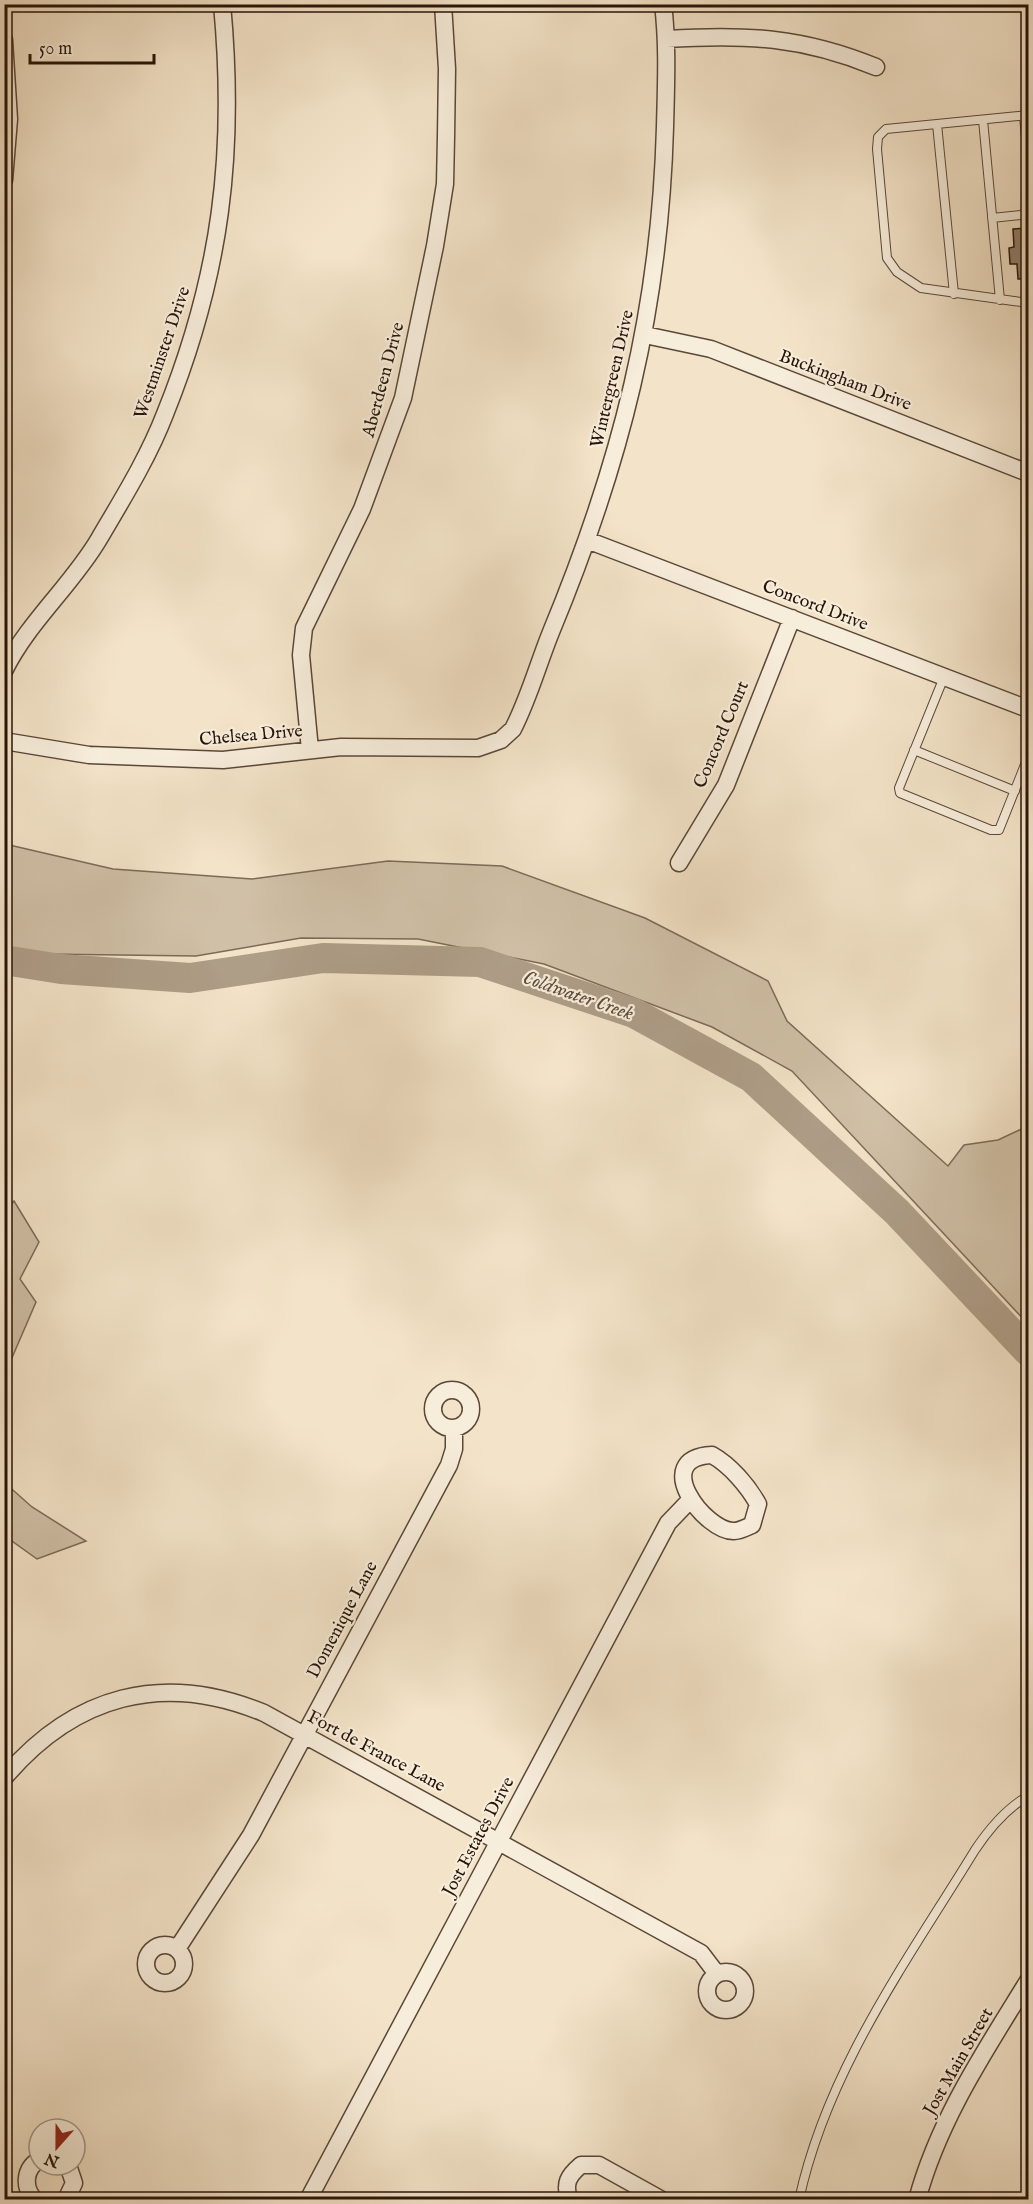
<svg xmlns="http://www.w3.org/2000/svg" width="1033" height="2204" font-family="'IM FELL English',serif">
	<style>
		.green { fill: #d0c0a7; stroke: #7c6a58; stroke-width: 1.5 }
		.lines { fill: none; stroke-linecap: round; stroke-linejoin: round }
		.river { stroke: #ae9d87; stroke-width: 30 }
		.building { fill: #91806c; stroke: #271408; stroke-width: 1.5 }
		.lane-casing { stroke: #5a4838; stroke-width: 10 }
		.street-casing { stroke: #5a4838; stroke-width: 19 }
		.lane { stroke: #f7eddb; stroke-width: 8 }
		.street { stroke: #f7eddb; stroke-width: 16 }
		.labels { text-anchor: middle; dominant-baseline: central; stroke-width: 4.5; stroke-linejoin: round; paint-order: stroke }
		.street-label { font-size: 18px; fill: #271408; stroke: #f7eddb }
		.water-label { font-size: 20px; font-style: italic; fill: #5d4b3b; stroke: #f7eddb }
	</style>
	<rect width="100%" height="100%" fill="#f3e3c8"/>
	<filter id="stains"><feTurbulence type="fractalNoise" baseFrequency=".00333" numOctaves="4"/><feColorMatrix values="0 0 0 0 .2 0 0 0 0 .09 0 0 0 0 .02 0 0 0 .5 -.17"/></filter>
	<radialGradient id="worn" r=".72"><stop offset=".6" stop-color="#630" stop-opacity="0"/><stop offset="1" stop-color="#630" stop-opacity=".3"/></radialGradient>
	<path class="green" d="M 5,844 L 113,869 L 252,879 L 388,861 L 502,866 L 645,918 L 768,981 L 787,1021 L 948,1166 L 964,1145 L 998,1140 L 1028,1126 L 1028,1324 L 792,1071 L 712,1027 L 544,964 L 418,939 L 301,938 L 196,956 L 45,954 L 5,950 Z
		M 14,1201 L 39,1242 L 20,1279 L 36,1302 L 5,1374 L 5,1212 Z
		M 5,1483 L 32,1507 L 86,1541 L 37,1559 L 5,1536 Z"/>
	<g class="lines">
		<path class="river" d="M 4,960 L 61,969 L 190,978 L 323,958 L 480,962 L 634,1013 L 751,1077 L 897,1212 L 1028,1351"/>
	</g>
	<path class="building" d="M 1028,228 L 1028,279 L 1018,279 L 1017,264 L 1010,264 L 1009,248 L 1014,247 L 1013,229 Z"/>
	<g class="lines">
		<defs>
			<path id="lane" d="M 1028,115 L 886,129 L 878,137 L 877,149 L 887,258 L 897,272 L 921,288 L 1028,303
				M 1024,116 L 1028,160
				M 983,120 L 1000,300
				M 937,124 L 954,294
				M 992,218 L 1021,215 L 1028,210
				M 944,677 L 899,788 L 900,793 L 991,830 L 999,830 L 1028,757
				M 914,750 L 1015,791
				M 799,2200 C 827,2070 907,1961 975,1850 C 989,1829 1007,1808 1028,1796"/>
			<path id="street" d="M 667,39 C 746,34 803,37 876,67
				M 4,40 L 9,119 L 4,180
				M 645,335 L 711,349 L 1028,473
				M 587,540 L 1028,709
				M 4,671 C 28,622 72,585 99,539 C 123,498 148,458 165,414 C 221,275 236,153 222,4
				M 4,741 L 89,755 L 223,760 L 341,747 L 478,748 L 501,740 L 513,729 C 529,698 538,664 551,632 C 621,463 660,310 665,127 C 666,86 668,45 663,4
				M 310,750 L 301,655 L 304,628 L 362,509 L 403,398 L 435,246 L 445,184 L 446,137 L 447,69 L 443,4
				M 679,863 L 726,785 L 792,618
				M433 1409a19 19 0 1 1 38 0a19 19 0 1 1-38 0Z
				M 712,1455 C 730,1465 748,1486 758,1504 L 752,1525 C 747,1527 740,1531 734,1531 C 705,1532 649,1458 712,1455 Z
				M 4,1778 C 74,1695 163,1671 264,1713 L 701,1953 L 717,1974
				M146 1964a19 19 0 1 1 38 0a19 19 0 1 1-38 0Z
				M 177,1949 L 251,1835 L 449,1465 L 454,1449 L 454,1428
				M707 1991a19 19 0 1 1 38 0a19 19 0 1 1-38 0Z
				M 35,2200 C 23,2188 24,2169 39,2160
				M 66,2200 L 74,2183 L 68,2165
				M 308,2200 L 668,1523 L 691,1499
				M 569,2200 C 564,2183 568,2176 581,2165 L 599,2165 L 662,2200
				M 917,2200 C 939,2119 985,2051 1028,1981"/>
		</defs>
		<use href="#lane" class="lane-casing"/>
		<use href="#street" class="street-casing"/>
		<use href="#lane" class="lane"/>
		<use href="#street" class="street"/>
	</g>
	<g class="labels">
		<g class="street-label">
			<text transform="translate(163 353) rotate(-71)">Westminster Drive</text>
			<text transform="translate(613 379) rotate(-77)">Wintergreen Drive</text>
			<text transform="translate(384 380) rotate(-75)">Aberdeen Drive</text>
			<text transform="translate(845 381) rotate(21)">Buckingham Drive</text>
			<text transform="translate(815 606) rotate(21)">Concord Drive</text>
			<text transform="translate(722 735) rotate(-67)">Concord Court</text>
			<text transform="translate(251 736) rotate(-5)">Chelsea Drive</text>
			<text transform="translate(343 1620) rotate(-62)">Domenique Lane</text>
			<text transform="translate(376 1752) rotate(28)">Fort de France Lane</text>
			<text transform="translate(479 1837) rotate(-62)">Jost Estates Drive</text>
			<text transform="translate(959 2062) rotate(-60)">Jost Main Street</text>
		</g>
		<g class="water-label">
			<text transform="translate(578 996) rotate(19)">Coldwater Creek</text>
		</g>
	</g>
	<rect width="1033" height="2204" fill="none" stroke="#f3e3c8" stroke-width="24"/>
	<rect x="6" y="6" width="1021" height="2192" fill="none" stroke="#271408" stroke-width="3"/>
	<rect x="12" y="12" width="1009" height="2180" fill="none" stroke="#271408" stroke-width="1.5"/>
	<g transform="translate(57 2147) rotate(201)"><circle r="28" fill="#f7eddb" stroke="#a49687" stroke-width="1.5"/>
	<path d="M0-4.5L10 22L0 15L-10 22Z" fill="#8f2418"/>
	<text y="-9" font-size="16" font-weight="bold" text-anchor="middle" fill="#271408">N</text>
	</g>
	<path d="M30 54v9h124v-9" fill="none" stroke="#271408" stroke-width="3"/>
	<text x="39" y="54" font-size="18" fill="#271408" stroke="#f7eddb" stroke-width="4.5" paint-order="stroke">50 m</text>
	<rect width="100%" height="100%" filter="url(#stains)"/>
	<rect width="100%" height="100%" fill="url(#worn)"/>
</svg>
